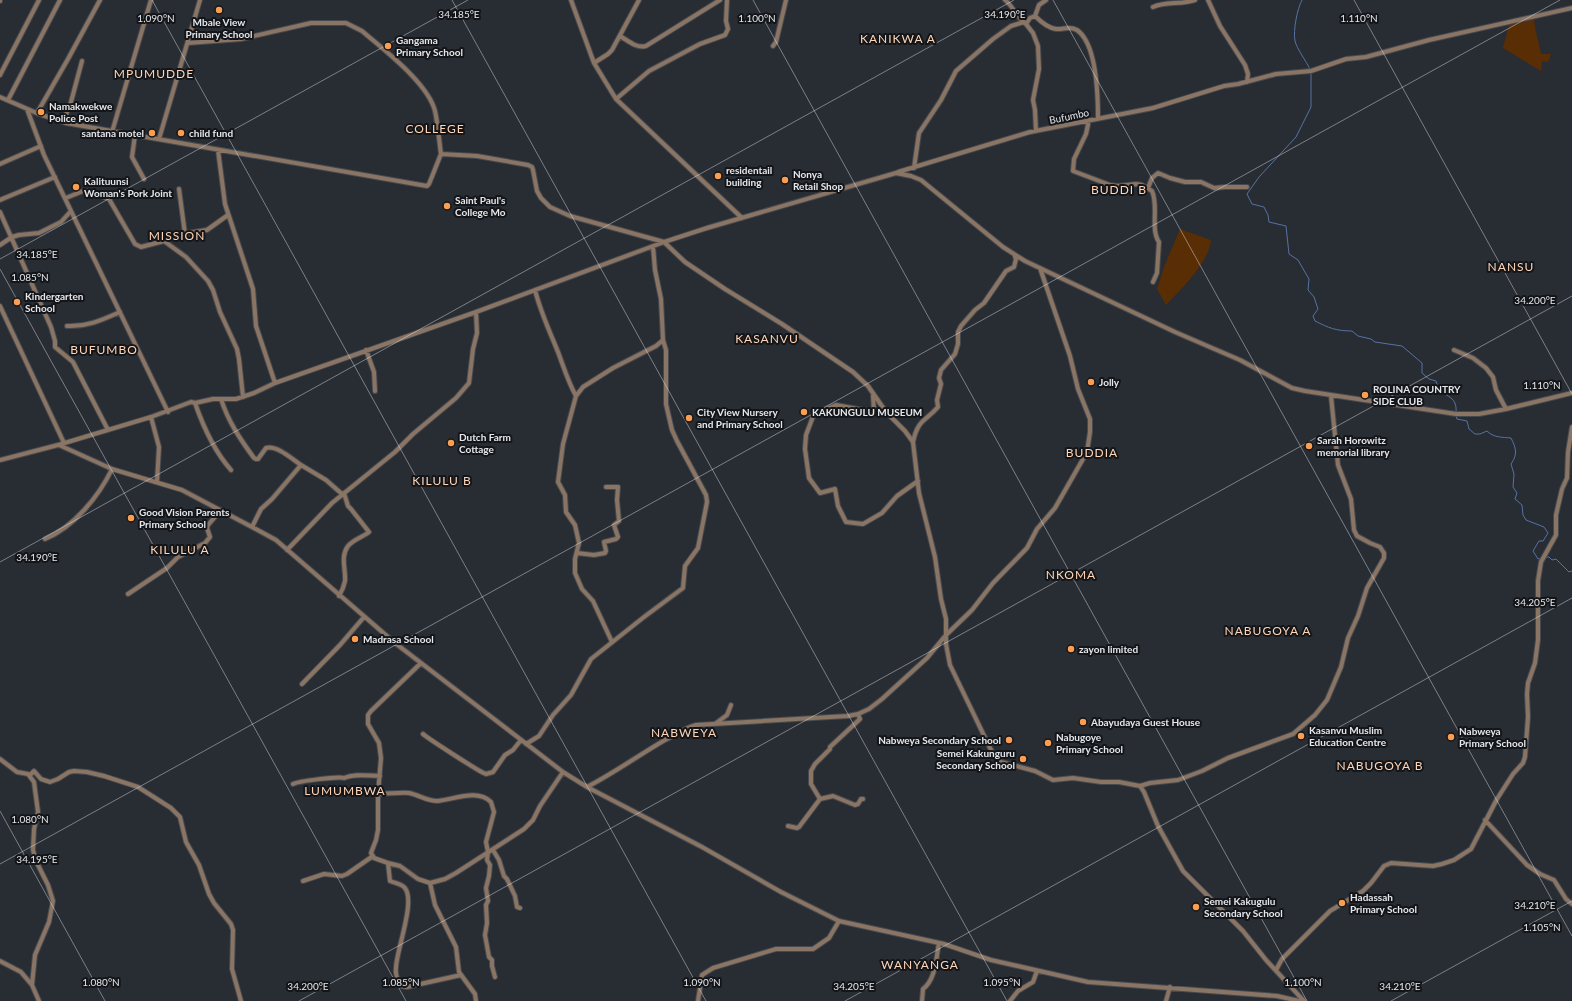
<svg xmlns="http://www.w3.org/2000/svg" width="1572" height="1001" font-family="Lato,sans-serif">
	<style>
		.green { fill: #592e05 }
		.lines { fill: none; stroke-linecap: round; stroke-linejoin: round }
		.stream { stroke: #5673a4; stroke-width: 1 }
		.minor-casing { stroke: #464a50; stroke-width: 6 }
		.minor { stroke: #8a7463; stroke-width: 4 }
		.ticks { fill: none; stroke: #e4e7eb; stroke-width: 1; stroke-opacity: 0.45 }
		.poi-dot { fill: #fb9e51; stroke: #131518; stroke-width: 1.5 }
		.labels { text-anchor: middle; dominant-baseline: central; stroke-width: 4; stroke-linejoin: round; paint-order: stroke }
		.poi-label { font-size: 10px; font-weight: bold; fill: #e4e7eb; stroke: #131518; text-anchor: start }
		.street-label { font-size: 10px; fill: #e4e7eb; stroke: #131518 }
		.quarter-label { font-size: 12px; letter-spacing: 1px; fill: #ffd6b9; stroke: #131518 }
		.ticks-label { font-size: 10px; text-anchor: middle; fill: #e4e7eb; stroke: #131518; stroke-width: 4; stroke-linejoin: round; paint-order: stroke }
	</style>
	<rect width="100%" height="100%" fill="#282c33"/>
	<path class="green" d="M 1534,19 C 1535,32 1539,42 1541,54 L 1551,54 L 1548,62 L 1542,61 L 1541,71 L 1503,48 L 1509,25 Z
		M 1180,229 L 1211,240 C 1208,264 1182,288 1166,305 L 1157,289 L 1164,267 Z"/>
	<g class="lines">
		<path class="stream" d="M 1302,0 C 1297,9 1293,31 1295,41 C 1297,49 1306,61 1310,69
			M 1311,72 L 1311,107 L 1296,137 L 1259,177 L 1247,194 L 1252,204 L 1264,207 L 1268,215 L 1269,222 L 1286,226 L 1289,254 L 1298,260 L 1309,279 L 1308,290 L 1314,297 L 1318,309 L 1313,316 L 1315,321 C 1329,328 1336,331 1352,331 L 1358,336 L 1371,339 L 1375,342 L 1402,346 L 1422,363 L 1422,373 L 1429,379 L 1436,381 C 1441,400 1458,392 1456,413
			M 1456,416 L 1457,419 L 1467,421 L 1469,429 L 1475,434 L 1480,434 L 1487,431 C 1494,438 1502,437 1511,438 C 1516,448 1518,454 1511,464 L 1514,474 L 1513,487 L 1517,493 L 1515,499 L 1522,505 L 1523,515 L 1526,520 L 1544,527 L 1548,533 L 1543,541 L 1539,541 L 1533,551 L 1538,559 L 1541,558
			M 1546,557 L 1549,557 L 1552,560 L 1556,559 L 1569,572 L 1572,571"/>
		<defs>
			<path id="minor" d="M 571,0 L 594,63 L 616,99 L 742,218
				M 1005,0 C 1014,7 1016,17 1026,24 L 1030,18 L 1035,16 C 1040,21 1048,28 1056,29 C 1063,30 1069,25 1077,30 C 1097,44 1098,96 1098,119
				M 1208,0 L 1220,26 L 1245,65 L 1248,74 L 1247,82
				M 0,1 L 0,0
				M 1153,7 C 1166,1 1181,5 1195,0
				M 1035,16 L 1039,5 L 1046,0
				M 1026,24 L 1033,33 L 1038,46 L 1039,69 L 1033,100 L 1035,110 L 1036,131
				M 620,36 C 627,40 637,49 646,46 L 720,0
				M 188,43 L 241,39 L 311,23 L 346,23 L 362,31 C 384,50 428,83 435,111 C 438,125 439,140 441,154
				M 773,46 L 776,42 L 786,0
				M 594,63 L 608,54 L 612,50 L 639,0
				M 0,75 L 39,0
				M 0,97 L 39,114 L 66,123 L 427,186 L 429,184 L 441,154 L 477,156 L 528,165 L 532,167 L 533,170 L 537,191 L 541,198 L 550,207 L 570,216 L 664,242 L 685,262 L 725,289 L 782,324 L 853,372 L 868,386 L 886,412 L 905,431 L 913,442 L 919,493 L 935,557 L 941,599 L 946,619 L 946,644 L 950,665 L 990,748 L 996,758 L 1001,762 L 1035,771 L 1053,780 L 1073,778 L 1101,782 L 1119,782 L 1140,786 L 1150,783 L 1178,780 L 1202,771 L 1228,758 L 1293,734 L 1315,715 L 1327,700 L 1341,667 L 1348,638 L 1358,616 L 1367,588 L 1384,558 L 1384,553 L 1380,547 L 1370,543 L 1357,536 L 1354,530 L 1351,499 L 1338,465 L 1331,396
				M 616,99 L 649,71 L 700,44 L 725,35 L 728,29 L 726,21 L 727,0
				M 8,100 L 60,0
				M 27,109 L 44,155 L 168,412
				M 37,113 L 68,59 L 100,0
				M 1089,120 L 1086,134 L 1074,159 L 1073,171 L 1110,185 L 1118,186 L 1136,184 L 1142,185 L 1152,191 C 1159,206 1150,229 1159,242 L 1157,273 L 1153,282
				M 63,122 L 71,102 L 82,61
				M 112,132 L 151,0
				M 135,135 L 132,157 L 144,179
				M 159,139 L 200,0
				M 218,150 L 225,204 L 253,289 L 256,326 L 275,383
				M 0,164 L 41,146
				M 914,168 L 919,133 L 941,100 L 956,71 L 993,39 L 1011,26 L 1024,22
				M 898,172 L 1030,132 L 1153,108 L 1224,86 L 1238,84 L 1276,74 L 1311,71 L 1346,59 L 1366,57 L 1429,40 L 1572,8
				M 1148,188 L 1152,178 L 1158,173 L 1170,178 L 1185,182 L 1201,182 L 1214,188 L 1225,187 L 1247,187
				M 179,189 L 185,234
				M 66,198 L 83,191 L 89,191 L 109,199 L 135,244 L 141,247 L 164,241 L 175,235 L 207,230 L 228,215
				M 0,200 L 55,177
				M 0,212 L 51,327 L 55,341 L 55,347 L 73,362 L 108,430
				M 164,241 L 186,257 L 208,281 L 213,290 L 220,312 L 237,349 L 239,359 L 243,397
				M 0,245 L 12,237 L 19,235 L 39,233 L 61,222 L 71,211
				M 535,290 C 540,310 548,328 556,347 C 563,364 567,380 576,396
				M 0,306 L 64,443
				M 67,326 C 87,327 102,320 120,312
				M 366,350 L 374,372 L 375,391
				M 1454,350 L 1473,358 L 1486,368 L 1493,377 L 1496,390 L 1506,409
				M 873,395 L 874,412 L 836,405 L 814,414 L 806,435 L 805,449 L 809,478 L 820,493 L 835,489 L 838,506 L 846,522 L 863,524 L 882,513 L 897,496 L 918,481
				M 221,399 C 228,421 240,439 254,458 L 256,459 L 258,459 L 266,448 C 277,445 292,459 301,465
				M 195,403 C 203,426 215,452 231,470
				M 151,417 L 159,447 L 157,482
				M 913,442 C 918,419 925,422 938,407 L 937,400 L 941,384 L 939,378 L 941,370 L 955,354 L 958,344 L 958,332 L 961,326 L 975,310 L 984,303 L 1006,271 L 1014,267 L 1016,259 L 1014,254
				M 59,445 L 112,469 L 182,490 L 252,527 L 276,540 L 395,643 L 563,772 L 587,787 L 702,847 L 781,892 L 839,921 L 944,944 L 991,960 L 1088,982 L 1277,996 L 1299,1001
				M 0,460 L 58,445 L 151,417 L 191,402 L 195,403 L 213,399 L 236,399 L 254,393 L 275,383 L 476,312 L 664,242 L 707,228 L 896,173 L 911,176 L 921,180 L 1003,247 L 1025,261 L 1175,332 L 1240,360 L 1292,388 L 1305,391 L 1456,414 L 1479,414 L 1506,409 L 1572,393
				M 252,527 L 261,509 L 272,499 L 301,465 L 326,480 L 342,494
				M 45,539 C 74,527 99,496 112,469
				M 287,550 L 332,503 L 395,452 L 413,434 L 456,398 L 469,383 L 473,349 L 477,333 L 476,312
				M 577,553 L 594,555 L 605,553 L 606,551 L 604,542 L 616,539 L 618,537 L 614,525 L 619,521 L 617,500 L 618,487 L 606,487
				M 128,594 L 167,568 L 178,557 L 205,543 L 210,537 L 207,528 L 208,525 L 221,510
				M 339,596 C 342,591 344,586 345,581 C 346,569 340,557 348,546 C 354,539 363,537 369,532 L 351,509 L 348,506 L 344,493
				M 612,642 L 593,601 L 582,589 L 575,573 L 575,559 L 579,543 L 575,525 L 566,512 L 565,495 L 558,482 L 563,444 L 576,396 L 583,387 L 613,368 L 656,346 L 663,340
				M 421,663 L 371,711 L 368,715 L 368,724 L 379,743 L 381,758 L 378,794 L 378,830 L 376,840 L 371,853 L 374,858 L 388,863 L 400,866 L 418,879 L 430,883
				M 302,684 L 340,645 L 364,617
				M 858,714 L 860,719 L 830,747 L 830,749 L 815,764 L 811,771 L 811,784 L 820,799 L 833,796 L 855,805 L 858,804 L 861,799 L 863,799
				M 715,724 L 727,715 L 731,705
				M 423,734 C 426,737 481,773 486,774 L 493,772 L 505,755 L 513,750 L 521,740
				M 526,744 L 539,736 L 553,715 L 571,695 L 591,659 L 644,617 L 683,588 L 685,566 L 698,548 L 707,502 L 706,495 L 677,441 L 672,430 L 666,404 L 666,350 L 663,340 L 661,299 L 655,270 L 653,246
				M 0,759 L 17,772 L 28,774 L 34,782 L 38,812 L 34,829 L 33,850 L 36,861 L 48,885 L 53,901 L 49,922 L 35,955 L 32,985 L 39,1001
				M 30,775 L 34,771 L 41,779 L 50,782 L 58,779 L 69,772 L 74,771 L 87,772 L 104,776 L 138,787 L 171,808 L 180,817 L 186,842 L 199,865 L 209,894 L 214,903 L 231,924 L 233,930 L 232,969 L 241,1001
				M 293,784 C 299,781 339,776 344,778 C 355,773 368,776 380,776
				M 1140,786 L 1144,792 L 1158,826 L 1183,871 L 1243,931 L 1266,960 L 1304,1001
				M 587,787 C 614,773 639,755 665,740 C 675,735 685,728 696,725 L 848,716 L 858,714 L 869,709 L 882,699 L 927,658 L 946,635 L 972,610 L 993,583 L 1027,548 L 1037,529 L 1055,508 L 1087,452 L 1090,432 L 1090,419 L 1078,389 L 1070,356 L 1040,268
				M 378,794 C 388,794 400,792 409,793 C 419,795 427,801 437,801 C 453,800 477,788 491,802 L 494,812 L 486,842 L 488,852 L 487,860 L 490,865 L 489,876 L 486,888 L 488,901 L 486,905 L 487,923 L 485,935 L 489,957 L 492,960 L 492,966 L 495,977
				M 1485,820 L 1527,865 L 1540,874 L 1554,880 L 1566,899 L 1572,904
				M 788,826 L 797,828 L 799,827 L 820,799
				M 493,850 L 499,860 L 504,876 L 507,879 L 515,896 L 517,907 L 520,908
				M 388,863 L 390,881 C 395,883 401,884 404,887 C 417,899 396,951 396,968 C 395,974 398,981 401,986 L 407,987 L 461,975
				M 303,881 L 324,874 L 342,876 L 347,874 L 373,856
				M 0,961 L 21,972 L 32,985
				M 1276,970 L 1282,959 L 1330,911 L 1363,891 L 1371,883 L 1384,866 L 1391,863 L 1433,866 L 1442,864 L 1454,860 L 1471,849 L 1497,799 L 1513,774 L 1523,763 L 1525,757 L 1528,717 L 1527,694 L 1528,683 L 1535,663 L 1538,640 L 1538,581 L 1541,562 L 1556,535 L 1556,515 L 1562,489 L 1567,478 L 1568,452 L 1572,427
				M 476,1001 L 475,994 L 459,972 L 456,947 L 435,905 L 430,883 L 445,879 L 456,873 L 524,829 L 533,820 L 540,806 L 563,772
				M 698,1001 L 702,975 L 713,968 L 776,949 L 813,949 L 829,938 L 839,921
				M 922,1001 L 923,989 C 936,979 936,958 939,943
				M 1010,1001 L 1018,991 L 1033,982 L 1037,971
				M 1166,1001 L 1170,987"/>
		</defs>
		<use href="#minor" class="minor-casing"/>
		<use href="#minor" class="minor"/>
	</g>
	<path class="ticks" d="M 152,0 L 706,1001M 452,0 L 1007,1001M 753,0 L 1307,1001M 1053,0 L 1572,936M 1354,0 L 1572,394M 0,259 L 468,0M 0,269 L 406,1001M 0,562 L 1014,0M 0,811 L 105,1001M 0,864 L 1560,0M 299,1001 L 1572,296M 845,1001 L 1572,598M 1391,1001 L 1572,901"/>
	<g class="poi-dot">
		<circle cx="219" cy="10" r="4"/>
		<circle cx="388" cy="46" r="4"/>
		<circle cx="41" cy="112" r="4"/>
		<circle cx="152" cy="133" r="4"/>
		<circle cx="181" cy="133" r="4"/>
		<circle cx="718" cy="176" r="4"/>
		<circle cx="785" cy="180" r="4"/>
		<circle cx="76" cy="187" r="4"/>
		<circle cx="447" cy="206" r="4"/>
		<circle cx="17" cy="302" r="4"/>
		<circle cx="1091" cy="382" r="4"/>
		<circle cx="1365" cy="395" r="4"/>
		<circle cx="804" cy="412" r="4"/>
		<circle cx="689" cy="418" r="4"/>
		<circle cx="451" cy="443" r="4"/>
		<circle cx="1309" cy="446" r="4"/>
		<circle cx="131" cy="518" r="4"/>
		<circle cx="355" cy="639" r="4"/>
		<circle cx="1071" cy="649" r="4"/>
		<circle cx="1083" cy="722" r="4"/>
		<circle cx="1301" cy="736" r="4"/>
		<circle cx="1451" cy="737" r="4"/>
		<circle cx="1009" cy="740" r="4"/>
		<circle cx="1048" cy="743" r="4"/>
		<circle cx="1023" cy="759" r="4"/>
		<circle cx="1342" cy="903" r="4"/>
		<circle cx="1196" cy="907" r="4"/>
	</g>
	<g class="labels">
		<g class="poi-label">
			<text x="219" y="22" text-anchor="middle">Mbale View<tspan x="219" dy="12">Primary School</tspan></text>
			<text x="396" y="40">Gangama<tspan x="396" dy="12">Primary School</tspan></text>
			<text x="49" y="106">Namakwekwe<tspan x="49" dy="12">Police Post</tspan></text>
			<text x="144" y="133" text-anchor="end">santana motel</text>
			<text x="189" y="133">child fund</text>
			<text x="726" y="170">residentail<tspan x="726" dy="12">building</tspan></text>
			<text x="793" y="174">Nonya<tspan x="793" dy="12">Retail Shop</tspan></text>
			<text x="84" y="181">Kalituunsi<tspan x="84" dy="12">Woman's Pork Joint</tspan></text>
			<text x="455" y="200">Saint Paul's<tspan x="455" dy="12">College Mo</tspan></text>
			<text x="25" y="296">Kindergarten<tspan x="25" dy="12">School</tspan></text>
			<text x="1099" y="382">Jolly</text>
			<text x="1373" y="389">ROLINA COUNTRY<tspan x="1373" dy="12">SIDE CLUB</tspan></text>
			<text x="697" y="412">City View Nursery<tspan x="697" dy="12">and Primary School</tspan></text>
			<text x="812" y="412">KAKUNGULU MUSEUM</text>
			<text x="459" y="437">Dutch Farm<tspan x="459" dy="12">Cottage</tspan></text>
			<text x="1317" y="440">Sarah Horowitz<tspan x="1317" dy="12">memorial library</tspan></text>
			<text x="139" y="512">Good Vision Parents<tspan x="139" dy="12">Primary School</tspan></text>
			<text x="363" y="639">Madrasa School</text>
			<text x="1079" y="649">zayon limited</text>
			<text x="1091" y="722">Abayudaya Guest House</text>
			<text x="1309" y="730">Kasanvu Muslim<tspan x="1309" dy="12">Education Centre</tspan></text>
			<text x="1459" y="731">Nabweya<tspan x="1459" dy="12">Primary School</tspan></text>
			<text x="1056" y="737">Nabugoye<tspan x="1056" dy="12">Primary School</tspan></text>
			<text x="1001" y="740" text-anchor="end">Nabweya Secondary School</text>
			<text x="1015" y="753" text-anchor="end">Semei Kakunguru<tspan x="1015" dy="12">Secondary School</tspan></text>
			<text x="1350" y="897">Hadassah<tspan x="1350" dy="12">Primary School</tspan></text>
			<text x="1204" y="901">Semei Kakugulu<tspan x="1204" dy="12">Secondary School</tspan></text>
		</g>
		<g class="street-label">
			<text transform="translate(1069 116) rotate(-12)">Bufumbo</text>
		</g>
		<g class="quarter-label">
			<text x="898" y="38">KANIKWA A</text>
			<text x="154" y="73">MPUMUDDE</text>
			<text x="435" y="128">COLLEGE</text>
			<text x="1119" y="189">BUDDI B</text>
			<text x="177" y="235">MISSION</text>
			<text x="1511" y="266">NANSU</text>
			<text x="767" y="338">KASANVU</text>
			<text x="104" y="349">BUFUMBO</text>
			<text x="1092" y="452">BUDDIA</text>
			<text x="442" y="480">KILULU B</text>
			<text x="180" y="549">KILULU A</text>
			<text x="1071" y="574">NKOMA</text>
			<text x="1268" y="630">NABUGOYA A</text>
			<text x="684" y="732">NABWEYA</text>
			<text x="1380" y="765">NABUGOYA B</text>
			<text x="345" y="790">LUMUMBWA</text>
			<text x="920" y="964">WANYANGA</text>
		</g>
	</g>
	<g class="ticks-label">
		<text x="459" y="18">34.185°E</text>
		<text x="1005" y="18">34.190°E</text>
		<text x="156" y="22">1.090°N</text>
		<text x="757" y="22">1.100°N</text>
		<text x="1359" y="22">1.110°N</text>
		<text x="37" y="258">34.185°E</text>
		<text x="30" y="281">1.085°N</text>
		<text x="1535" y="304">34.200°E</text>
		<text x="1542" y="389">1.110°N</text>
		<text x="37" y="561">34.190°E</text>
		<text x="1535" y="606">34.205°E</text>
		<text x="30" y="823">1.080°N</text>
		<text x="37" y="863">34.195°E</text>
		<text x="1535" y="909">34.210°E</text>
		<text x="1542" y="931">1.105°N</text>
		<text x="101" y="986">1.080°N</text>
		<text x="401" y="986">1.085°N</text>
		<text x="702" y="986">1.090°N</text>
		<text x="1002" y="986">1.095°N</text>
		<text x="1303" y="986">1.100°N</text>
		<text x="308" y="990">34.200°E</text>
		<text x="854" y="990">34.205°E</text>
		<text x="1400" y="990">34.210°E</text>
	</g>
</svg>
